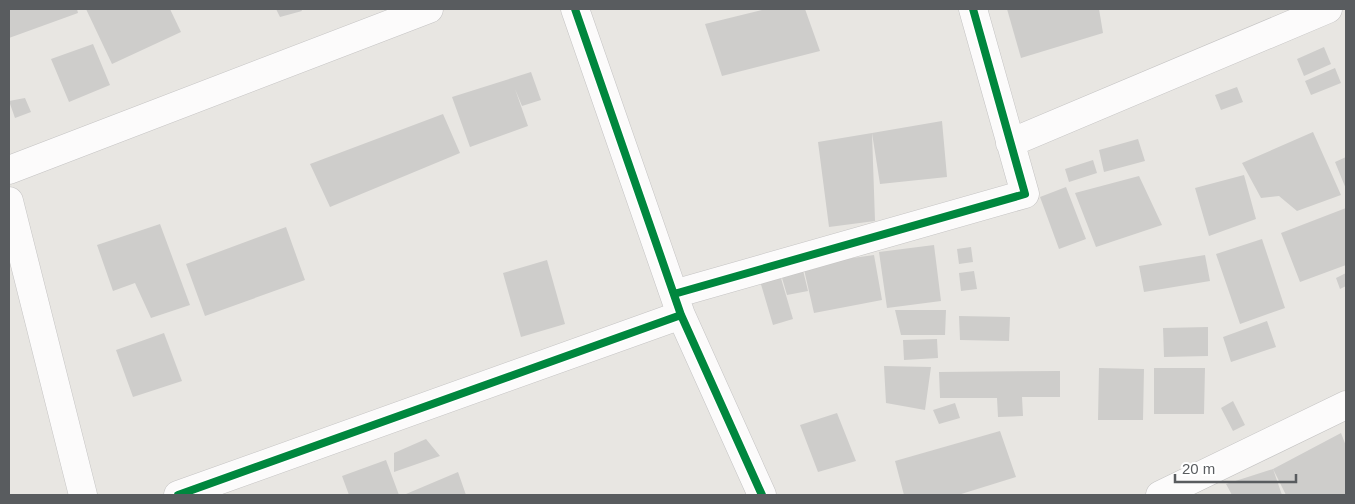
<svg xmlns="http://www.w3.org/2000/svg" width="1355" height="504" font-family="Helvetica,sans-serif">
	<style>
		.building { fill: #cecdcb }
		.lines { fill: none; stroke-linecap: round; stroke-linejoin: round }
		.minor-casing { stroke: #c4c3c3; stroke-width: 29 }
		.minor { stroke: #fcfbfb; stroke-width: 28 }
		.cycleway-casing { stroke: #fff; stroke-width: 11 }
		.cycleway { stroke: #00873e; stroke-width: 8 }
	</style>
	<rect width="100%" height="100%" fill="#e8e6e2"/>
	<path class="building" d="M 9,9 L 77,9 L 78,13 L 9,38 Z
		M 86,9 L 170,9 L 181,32 L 112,64 Z
		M 276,9 L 301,9 L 302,11 L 280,17 Z
		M 766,9 L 805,9 L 820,51 L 722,76 L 705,24 Z
		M 1007,9 L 1099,9 L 1103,33 L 1021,58 Z
		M 93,44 L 110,85 L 69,102 L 51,59 Z
		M 1324,47 L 1331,64 L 1304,76 L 1297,59 Z
		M 1335,68 L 1341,83 L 1311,95 L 1305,81 Z
		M 531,72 L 541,100 L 522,106 L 515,89 L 528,126 L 470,147 L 452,97 Z
		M 1237,87 L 1243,102 L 1221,110 L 1215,95 Z
		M 25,98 L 31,112 L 15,118 L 9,101 Z
		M 443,114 L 460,153 L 330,207 L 310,164 Z
		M 942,121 L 947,177 L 880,184 L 872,133 Z
		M 1313,132 L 1341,195 L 1297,211 L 1279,196 L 1261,198 L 1242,163 Z
		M 872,133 L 875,221 L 829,227 L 818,142 Z
		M 1138,139 L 1145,161 L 1104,172 L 1099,150 Z
		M 1346,157 L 1346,189 L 1335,162 Z
		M 1093,160 L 1097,173 L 1069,182 L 1065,169 Z
		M 1244,175 L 1256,219 L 1209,236 L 1195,188 Z
		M 1139,176 L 1162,225 L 1096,247 L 1075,193 Z
		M 1066,187 L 1086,239 L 1059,249 L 1040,197 Z
		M 1346,208 L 1346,265 L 1300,282 L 1281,233 Z
		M 160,224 L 190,305 L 151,318 L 135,283 L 113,291 L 97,245 Z
		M 286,227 L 305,280 L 205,316 L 186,264 Z
		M 1262,239 L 1285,308 L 1240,324 L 1216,254 Z
		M 934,245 L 941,301 L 887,308 L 879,252 Z
		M 971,247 L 973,262 L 959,264 L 957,249 Z
		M 874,255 L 882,300 L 814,313 L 803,265 Z
		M 1205,255 L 1210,281 L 1144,292 L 1139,266 Z
		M 547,260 L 565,324 L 521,337 L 503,273 Z
		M 802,266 L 808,291 L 787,295 L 780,271 Z
		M 974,271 L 977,289 L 961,291 L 959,273 Z
		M 1346,273 L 1346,286 L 1340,289 L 1336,278 Z
		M 780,275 L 793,319 L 773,325 L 760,281 Z
		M 895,310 L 946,310 L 945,335 L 901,335 Z
		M 959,316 L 1010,317 L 1009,341 L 960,340 Z
		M 1267,321 L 1276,347 L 1231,362 L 1223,337 Z
		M 1208,327 L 1208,356 L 1164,357 L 1163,328 Z
		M 164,333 L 182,381 L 133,397 L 116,350 Z
		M 937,339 L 938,358 L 904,360 L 903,340 Z
		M 884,366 L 931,367 L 925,410 L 886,403 Z
		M 1099,368 L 1144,369 L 1143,420 L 1098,420 Z
		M 1154,368 L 1205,368 L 1204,414 L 1154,414 Z
		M 1060,371 L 1060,397 L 1022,397 L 1023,416 L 998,417 L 997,398 L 940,398 L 939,372 Z
		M 1233,401 L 1245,425 L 1233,431 L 1221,408 Z
		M 955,403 L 960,418 L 939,424 L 933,410 Z
		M 837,413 L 856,461 L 818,472 L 800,425 Z
		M 1000,431 L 1016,477 L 958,495 L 904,495 L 895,461 Z
		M 1341,433 L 1346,446 L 1346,495 L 1286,495 L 1273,469 L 1282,495 L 1232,495 L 1226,484 L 1273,469 Z
		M 426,439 L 440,456 L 394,472 L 394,453 Z
		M 386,460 L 399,495 L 349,495 L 342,476 Z
		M 458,472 L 466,495 L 406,494 Z"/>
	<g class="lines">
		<defs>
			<path id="minor" d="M 575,9 L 681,315 L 762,495
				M 1010,143 L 1328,9
				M 9,170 L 429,9
				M 9,201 L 83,495
				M 674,294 L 1025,194 L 973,9
				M 178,495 L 681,315
				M 1160,495 L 1346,405"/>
		</defs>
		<use href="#minor" class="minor-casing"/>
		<use href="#minor" class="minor"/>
		<defs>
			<path id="cycleway" d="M 575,9 L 681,315 L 762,495
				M 674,294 L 1025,194 L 973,9
				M 178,495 L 681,315"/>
		</defs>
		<use href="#cycleway" class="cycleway-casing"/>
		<use href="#cycleway" class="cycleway"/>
	</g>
	<rect width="1355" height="504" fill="none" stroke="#595c5f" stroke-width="20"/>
	<path d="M1175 474v8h121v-8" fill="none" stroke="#595c5f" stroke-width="2.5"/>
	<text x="1182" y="474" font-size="15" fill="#595c5f" stroke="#ffffff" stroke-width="4" paint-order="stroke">20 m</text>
</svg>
